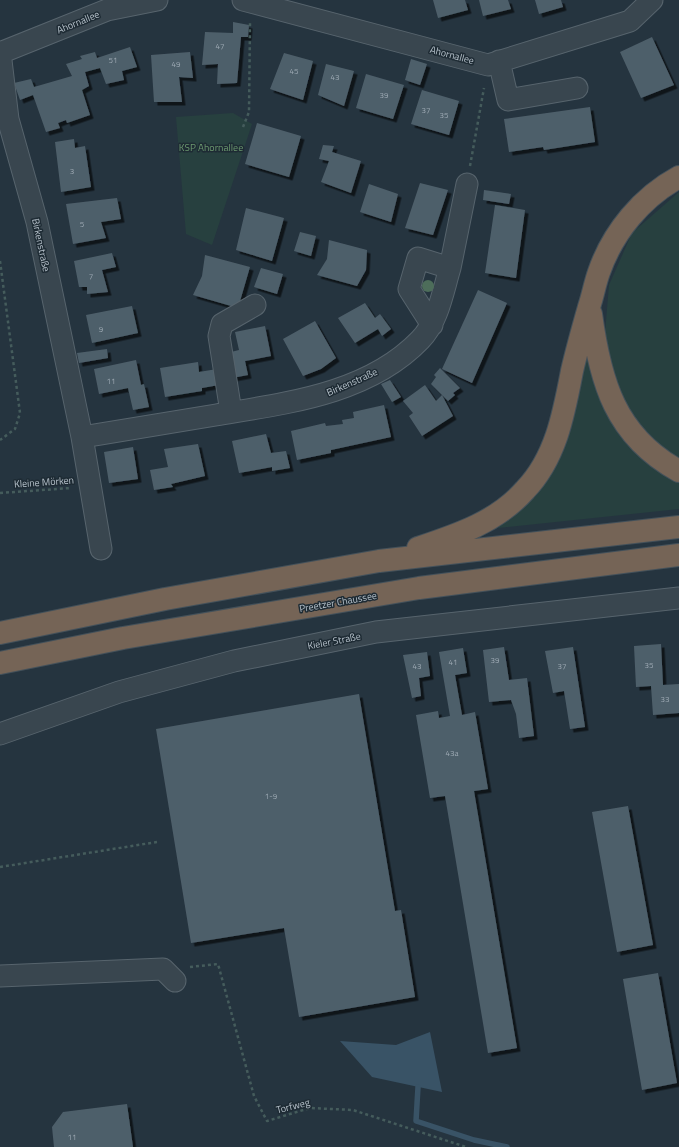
<svg xmlns="http://www.w3.org/2000/svg" width="679" height="1147" font-family="'Titillium Web',sans-serif">
	<style>
		.green { fill: #27403f }
		.water { fill: #395366 }
		.lines { fill: none; stroke-linecap: round; stroke-linejoin: round }
		.stream { stroke: #395366; stroke-width: 5.5 }
		.building { fill: #4e5f6a; filter: url(#shadow) }
		.minor-casing { stroke: #57646d; stroke-width: 23 }
		.highway-casing { stroke: #44515a; stroke-width: 24 }
		.path { stroke: #455c5c; stroke-width: 2.5; stroke-dasharray: 3 3; stroke-linecap: butt }
		.minor { stroke: #39464f; stroke-width: 21 }
		.highway { stroke: #756456; stroke-width: 22 }
		.tree { fill: #4d6d5a }
		.labels { text-anchor: middle; dominant-baseline: central; stroke-width: 3; stroke-linejoin: round; paint-order: stroke }
		.number-label { font-size: 8px; fill: #9ca8b2 }
		.street-label { font-size: 10px; fill: #b6c1ca; stroke: #1e2b34 }
		.park-label { font-size: 10px; fill: #6d9b70; stroke: #1e2b34 }
	</style>
	<defs>
		<filter id="shadow"><feDropShadow dx="3.5" dy="3.5" stdDeviation="0" flood-color="#0009"/></filter>
	</defs>
	<rect width="100%" height="100%" fill="#25343f"/>
	<path class="green" d="M 233,113 L 252,124 L 212,245 L 186,234 L 176,117 Z
		M 679,192 L 679,462 L 643,433 L 619,394 L 604,345 L 609,285 L 632,233 Z
		M 588,347 L 641,456 L 679,482 L 679,509 L 498,528 L 536,491 L 557,460 L 572,425 L 577,393 Z"/>
	<path class="water" d="M 430,1032 L 442,1092 L 372,1077 L 340,1041 L 396,1045 Z"/>
	<g class="lines">
		<path class="stream" d="M 418,1087 L 416,1121 L 474,1140 L 507,1147"/>
	</g>
	<path class="building" d="M 433,0 L 465,0 L 468,10 L 438,18 Z
		M 479,0 L 508,0 L 511,9 L 483,16 Z
		M 535,0 L 561,0 L 563,7 L 539,14 Z
		M 233,22 L 249,25 L 248,37 L 241,37 L 237,83 L 217,84 L 218,64 L 202,65 L 205,32 L 233,33 Z
		M 652,37 L 674,85 L 641,98 L 620,52 Z
		M 130,47 L 137,67 L 122,71 L 124,80 L 106,84 L 100,68 L 85,72 L 89,86 L 82,90 L 90,115 L 67,123 L 66,120 L 58,123 L 60,128 L 46,132 L 33,95 L 20,100 L 14,83 L 31,79 L 34,87 L 72,76 L 66,64 L 82,59 L 80,56 L 95,52 L 97,58 Z
		M 190,52 L 193,78 L 179,77 L 182,102 L 154,102 L 151,55 Z
		M 284,53 L 313,61 L 303,100 L 270,89 Z
		M 411,59 L 427,64 L 420,85 L 405,80 Z
		M 326,64 L 354,71 L 344,106 L 318,95 Z
		M 366,74 L 404,85 L 393,119 L 356,108 Z
		M 422,90 L 459,101 L 449,135 L 411,124 Z
		M 590,107 L 595,142 L 544,150 L 543,147 L 509,152 L 504,119 Z
		M 257,123 L 301,136 L 289,177 L 245,164 Z
		M 74,139 L 75,148 L 85,146 L 91,187 L 61,192 L 55,142 Z
		M 323,145 L 334,146 L 332,152 L 361,161 L 351,193 L 321,182 L 329,161 L 319,159 Z
		M 420,183 L 448,190 L 433,235 L 405,228 Z
		M 369,184 L 398,194 L 391,222 L 360,212 Z
		M 484,190 L 511,194 L 509,204 L 483,200 Z
		M 117,198 L 121,219 L 101,222 L 106,238 L 73,244 L 66,204 Z
		M 495,205 L 525,210 L 516,278 L 485,273 Z
		M 246,208 L 284,218 L 272,261 L 236,250 Z
		M 300,232 L 316,236 L 311,256 L 294,251 Z
		M 329,240 L 367,250 L 366,270 L 357,286 L 317,275 L 327,259 Z
		M 112,253 L 116,267 L 102,270 L 108,292 L 87,294 L 87,287 L 79,287 L 74,261 Z
		M 205,255 L 250,267 L 238,308 L 193,295 L 202,276 Z
		M 261,268 L 283,274 L 277,294 L 254,287 Z
		M 478,290 L 507,303 L 472,383 L 442,369 Z
		M 365,303 L 375,318 L 380,314 L 391,329 L 382,336 L 378,329 L 355,343 L 338,318 Z
		M 132,306 L 138,333 L 92,343 L 86,315 Z
		M 315,321 L 336,358 L 321,369 L 303,376 L 283,339 Z
		M 265,326 L 271,356 L 245,361 L 248,375 L 232,378 L 227,353 L 239,350 L 235,332 Z
		M 107,349 L 108,358 L 79,363 L 77,353 Z
		M 136,360 L 141,385 L 144,384 L 149,407 L 133,410 L 128,388 L 99,394 L 94,369 Z
		M 198,362 L 199,372 L 217,369 L 219,385 L 202,388 L 202,391 L 165,397 L 160,368 Z
		M 440,368 L 460,388 L 453,393 L 455,395 L 448,401 L 442,395 L 453,416 L 422,436 L 409,416 L 413,413 L 403,401 L 425,385 L 436,401 L 442,395 L 431,384 L 436,377 L 434,375 Z
		M 390,380 L 401,397 L 392,402 L 381,384 Z
		M 384,405 L 391,437 L 331,450 L 331,453 L 297,460 L 291,431 L 325,423 L 326,426 L 343,424 L 342,420 L 354,418 L 353,412 Z
		M 266,434 L 271,453 L 286,451 L 290,468 L 272,471 L 272,467 L 239,473 L 232,441 Z
		M 198,444 L 205,476 L 171,484 L 173,487 L 154,490 L 150,470 L 168,467 L 164,449 Z
		M 133,447 L 138,479 L 109,483 L 104,452 Z
		M 661,644 L 663,685 L 679,684 L 679,713 L 653,715 L 651,686 L 636,687 L 634,646 Z
		M 504,647 L 509,680 L 527,678 L 534,736 L 519,738 L 516,714 L 511,700 L 489,702 L 483,650 Z
		M 573,647 L 585,727 L 570,729 L 564,691 L 553,693 L 545,651 Z
		M 463,648 L 467,673 L 455,675 L 462,715 L 475,712 L 488,789 L 474,791 L 517,1048 L 488,1053 L 445,796 L 430,798 L 416,715 L 438,711 L 439,718 L 450,716 L 439,652 Z
		M 427,652 L 430,676 L 419,678 L 421,696 L 412,698 L 403,655 Z
		M 359,694 L 395,911 L 401,910 L 415,997 L 299,1017 L 284,928 L 191,943 L 156,729 Z
		M 628,806 L 653,945 L 617,952 L 592,812 Z
		M 658,973 L 677,1083 L 642,1090 L 623,979 Z
		M 127,1104 L 133,1147 L 54,1147 L 52,1127 L 63,1112 Z"/>
	<g class="lines">
		<defs>
			<path id="minor" d="M 243,0 L 488,65 L 630,21 L 652,0
				M 0,52 L 8,119 L 37,222 L 82,437 C 127,430 172,422 216,415 C 287,403 368,394 420,340 C 438,322 443,291 450,268 L 418,258 L 409,289 L 432,325
				M 0,53 L 107,10 L 157,0
				M 499,61 L 508,100 L 577,88
				M 450,268 L 467,184
				M 231,412 L 219,336 L 222,324 L 255,305
				M 82,437 L 101,549
				M 0,734 L 119,692 L 234,661 L 376,632 L 679,598
				M 0,976 L 163,969 L 175,981"/>
			<path id="highway" d="M 591,314 C 600,381 615,436 679,471
				M 418,548 C 457,535 497,522 525,490 C 556,458 564,413 572,371 C 577,349 583,328 589,307 C 593,295 595,283 599,272 C 613,232 642,197 679,177
				M 0,633 L 165,599 L 379,561 L 679,527
				M 0,663 L 123,638 L 419,588 L 679,555"/>
		</defs>
		<use href="#minor" class="minor-casing"/>
		<use href="#highway" class="highway-casing"/>
		<path class="path" d="M 243,127 L 249,112 L 250,23
			M 470,166 L 484,88
			M 0,261 L 20,413 L 15,429 L 0,440
			M 0,493 L 71,488
			M 0,867 L 157,842
			M 190,967 L 218,964 L 254,1096 L 267,1121 L 310,1108 L 353,1110 L 466,1147"/>
		<use href="#minor" class="minor"/>
		<use href="#highway" class="highway"/>
	</g>
	<circle class="tree" cx="428" cy="286" r="6"/>
	<g class="labels">
		<g class="number-label">
			<text x="220" y="46">47</text>
			<text x="113" y="60">51</text>
			<text x="176" y="64">49</text>
			<text x="294" y="71">45</text>
			<text x="335" y="77">43</text>
			<text x="384" y="95">39</text>
			<text x="426" y="110">37</text>
			<text x="444" y="115">35</text>
			<text x="72" y="171">3</text>
			<text x="82" y="224">5</text>
			<text x="91" y="276">7</text>
			<text x="101" y="329">9</text>
			<text x="111" y="381">11</text>
			<text x="495" y="660">39</text>
			<text x="453" y="662">41</text>
			<text x="649" y="665">35</text>
			<text x="417" y="666">43</text>
			<text x="562" y="666">37</text>
			<text x="665" y="699">33</text>
			<text x="452" y="753">43a</text>
			<text x="271" y="796">1-9</text>
			<text x="72" y="1137">11</text>
		</g>
		<g class="street-label">
			<text transform="translate(78 22) rotate(-22)">Ahornallee</text>
			<text transform="translate(452 55) rotate(15)">Ahornallee</text>
			<text transform="translate(41 245) rotate(78)">Birkenstraße</text>
			<text transform="translate(352 382) rotate(-24)">Birkenstraße</text>
			<text transform="translate(44 482) rotate(-4)">Kleine Mörken</text>
			<text transform="translate(338 602) rotate(-10)">Preetzer Chaussee</text>
			<text transform="translate(334 641) rotate(-11)">Kieler Straße</text>
			<text transform="translate(293 1106) rotate(-14)">Torfweg</text>
		</g>
		<g class="park-label">
			<text x="211" y="147">KSP Ahornallee</text>
		</g>
	</g>
</svg>
